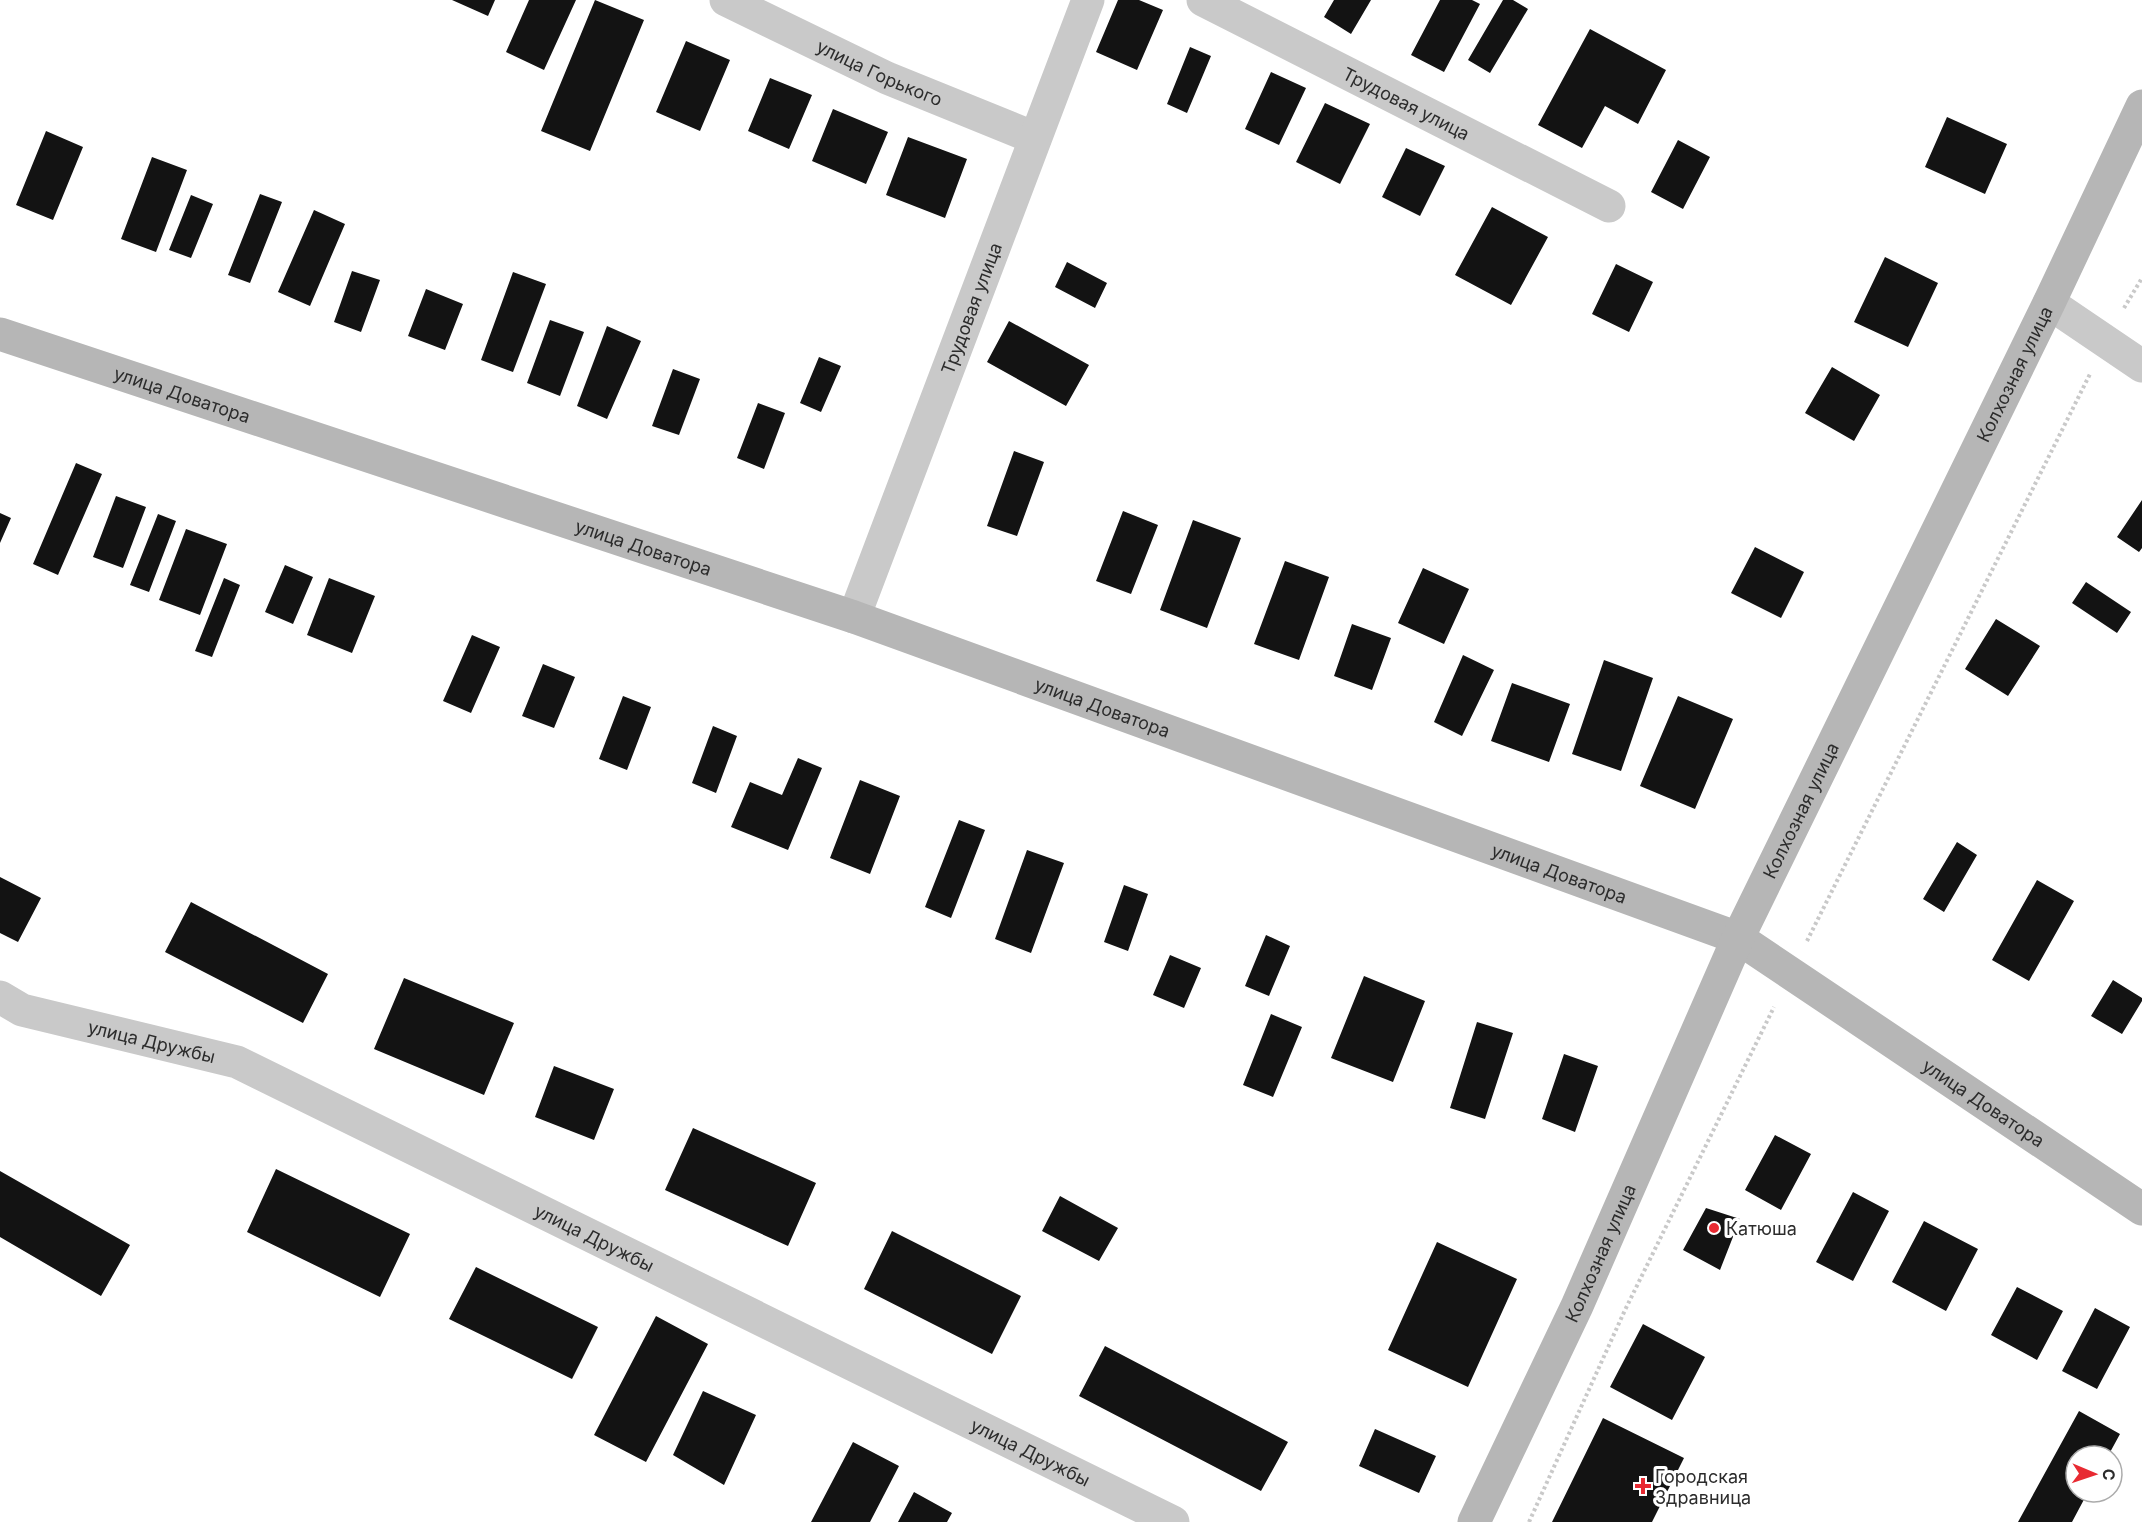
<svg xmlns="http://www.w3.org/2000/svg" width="2142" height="1522" font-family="Inter,sans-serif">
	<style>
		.building { fill: #131313 }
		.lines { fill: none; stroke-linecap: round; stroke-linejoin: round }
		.path { stroke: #c9c9c9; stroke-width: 4; stroke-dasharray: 3 3; stroke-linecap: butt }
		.street { stroke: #c9c9c9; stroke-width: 33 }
		.secondary { stroke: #b6b6b6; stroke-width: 33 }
		.poi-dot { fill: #e82a32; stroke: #fff; stroke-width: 2 }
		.labels { text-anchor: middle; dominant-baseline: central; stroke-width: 6; stroke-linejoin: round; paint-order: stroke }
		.street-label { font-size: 18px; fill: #2c2c2c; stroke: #fff }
		.poi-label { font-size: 18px; fill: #2c2c2c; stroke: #fff; text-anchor: start }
	</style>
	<rect width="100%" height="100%" fill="#fff"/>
	<path class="building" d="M 452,0 L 495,0 L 488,16 Z
		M 529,0 L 576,0 L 544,70 L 506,52 Z
		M 595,0 L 644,20 L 590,151 L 541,131 Z
		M 1118,0 L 1139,0 L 1163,10 L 1137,70 L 1096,52 Z
		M 1334,0 L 1371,0 L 1351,34 L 1324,17 Z
		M 1440,0 L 1472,0 L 1480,4 L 1444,72 L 1411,55 Z
		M 1503,0 L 1513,0 L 1528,9 L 1490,73 L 1468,60 Z
		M 1590,29 L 1666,70 L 1638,124 L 1605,106 L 1582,148 L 1538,125 Z
		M 686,41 L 730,60 L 700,131 L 656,112 Z
		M 1190,47 L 1211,56 L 1187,113 L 1167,104 Z
		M 1271,72 L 1306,88 L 1279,145 L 1245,129 Z
		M 770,78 L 812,95 L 789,149 L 748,131 Z
		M 1325,103 L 1370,124 L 1340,184 L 1296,162 Z
		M 833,109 L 888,132 L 866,184 L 812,161 Z
		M 1947,117 L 2007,144 L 1985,194 L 1925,167 Z
		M 46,131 L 83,147 L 53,220 L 16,205 Z
		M 908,137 L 967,159 L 945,218 L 886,195 Z
		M 1678,140 L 1710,157 L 1683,209 L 1651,192 Z
		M 1406,148 L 1445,166 L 1420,216 L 1382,197 Z
		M 152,157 L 187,170 L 156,252 L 121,239 Z
		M 260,194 L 282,202 L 250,283 L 228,275 Z
		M 191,195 L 213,204 L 191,258 L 169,250 Z
		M 1492,207 L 1548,237 L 1511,305 L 1455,275 Z
		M 314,210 L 345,224 L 310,306 L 278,292 Z
		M 1885,257 L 1938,283 L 1908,347 L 1854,322 Z
		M 1067,262 L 1107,283 L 1095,308 L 1055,287 Z
		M 1616,264 L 1653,282 L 1629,332 L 1592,314 Z
		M 352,271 L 380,280 L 361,332 L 334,322 Z
		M 513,272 L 546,284 L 513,372 L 481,360 Z
		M 426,289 L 463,304 L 445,350 L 408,336 Z
		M 550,320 L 584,332 L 560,396 L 527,383 Z
		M 1009,321 L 1089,365 L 1066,406 L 987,362 Z
		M 607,326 L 641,341 L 607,419 L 577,406 Z
		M 819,357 L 841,366 L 821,412 L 800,403 Z
		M 1832,367 L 1880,395 L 1854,441 L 1805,413 Z
		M 673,369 L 700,379 L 679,435 L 652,426 Z
		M 758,403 L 785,413 L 764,469 L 737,458 Z
		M 1014,451 L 1044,462 L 1017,536 L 987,526 Z
		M 76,463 L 102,474 L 58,575 L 33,564 Z
		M 116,496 L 146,507 L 123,568 L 93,557 Z
		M 2142,500 L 2142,548 L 2139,552 L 2117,537 Z
		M 1123,511 L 1158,525 L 1131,594 L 1096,581 Z
		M 0,513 L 11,518 L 0,543 Z
		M 158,514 L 176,521 L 149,592 L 130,585 Z
		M 1193,520 L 1241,538 L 1207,628 L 1160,610 Z
		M 186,529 L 227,544 L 200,615 L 159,600 Z
		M 1755,547 L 1804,572 L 1781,618 L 1731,593 Z
		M 1285,561 L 1329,577 L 1299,660 L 1254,644 Z
		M 285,565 L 313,577 L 293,624 L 265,612 Z
		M 1423,568 L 1469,589 L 1444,644 L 1398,623 Z
		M 224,578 L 240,585 L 212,657 L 195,651 Z
		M 329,578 L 375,596 L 352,653 L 307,635 Z
		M 2086,582 L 2131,612 L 2117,633 L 2072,603 Z
		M 1996,619 L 2040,646 L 2008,696 L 1965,669 Z
		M 1352,624 L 1391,638 L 1372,690 L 1334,676 Z
		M 472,635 L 500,647 L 471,713 L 443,701 Z
		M 1463,655 L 1494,670 L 1462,736 L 1434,722 Z
		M 1604,660 L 1653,678 L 1621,771 L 1572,754 Z
		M 543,664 L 575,677 L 554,728 L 522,716 Z
		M 1512,683 L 1570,704 L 1549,762 L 1491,741 Z
		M 623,696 L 651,707 L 627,770 L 599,759 Z
		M 1678,696 L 1733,719 L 1695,809 L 1640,786 Z
		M 713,726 L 737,736 L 716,793 L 692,783 Z
		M 798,758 L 822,768 L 788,850 L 731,827 L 750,782 L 782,795 Z
		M 860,780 L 900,796 L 870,874 L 830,858 Z
		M 959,820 L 985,830 L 951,918 L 925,907 Z
		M 1957,842 L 1977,855 L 1944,912 L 1923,899 Z
		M 1027,850 L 1064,863 L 1031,953 L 995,939 Z
		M 0,877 L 41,898 L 18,942 L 0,933 Z
		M 2037,880 L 2074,901 L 2029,981 L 1992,960 Z
		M 1124,885 L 1148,894 L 1128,951 L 1104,942 Z
		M 191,902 L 328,974 L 303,1023 L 165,952 Z
		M 1266,935 L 1290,946 L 1269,996 L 1245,986 Z
		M 1170,955 L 1201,968 L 1184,1008 L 1153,995 Z
		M 1364,976 L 1425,1001 L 1393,1082 L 1331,1058 Z
		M 404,978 L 514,1023 L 484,1095 L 374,1049 Z
		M 2113,980 L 2142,998 L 2142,1001 L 2122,1034 L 2091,1016 Z
		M 1271,1014 L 1302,1027 L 1273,1097 L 1243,1085 Z
		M 1477,1022 L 1513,1033 L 1485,1119 L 1450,1108 Z
		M 1564,1054 L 1598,1066 L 1575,1132 L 1542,1119 Z
		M 554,1066 L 614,1089 L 594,1140 L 535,1117 Z
		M 693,1128 L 816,1183 L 788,1246 L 665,1190 Z
		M 1775,1135 L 1811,1154 L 1781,1210 L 1745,1190 Z
		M 276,1169 L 410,1234 L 380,1297 L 247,1232 Z
		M 0,1171 L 130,1245 L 101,1296 L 0,1237 Z
		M 1853,1192 L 1889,1211 L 1853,1281 L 1816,1262 Z
		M 1060,1196 L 1118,1228 L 1099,1261 L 1042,1231 Z
		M 1706,1208 L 1740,1219 L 1720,1270 L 1683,1250 Z
		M 1924,1221 L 1978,1249 L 1946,1311 L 1892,1282 Z
		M 892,1231 L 1021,1296 L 992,1354 L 864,1289 Z
		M 1437,1242 L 1517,1279 L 1468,1387 L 1388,1350 Z
		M 476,1267 L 598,1327 L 572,1379 L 449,1319 Z
		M 2017,1287 L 2063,1311 L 2037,1360 L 1991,1335 Z
		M 2095,1308 L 2130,1327 L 2097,1389 L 2062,1371 Z
		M 656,1316 L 708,1344 L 646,1462 L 594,1435 Z
		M 1643,1324 L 1705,1357 L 1672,1420 L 1610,1387 Z
		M 1105,1346 L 1288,1442 L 1261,1491 L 1079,1396 Z
		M 703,1391 L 756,1415 L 724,1485 L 673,1455 Z
		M 2079,1411 L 2120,1434 L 2108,1456 L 2076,1456 L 2076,1492 L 2088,1492 L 2072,1522 L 2018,1522 Z
		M 1603,1418 L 1684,1458 L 1652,1522 L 1552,1522 Z
		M 1375,1429 L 1436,1456 L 1419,1493 L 1359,1466 Z
		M 853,1442 L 899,1466 L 870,1522 L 811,1522 Z
		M 914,1492 L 952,1513 L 947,1522 L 898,1522 Z"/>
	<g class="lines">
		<path class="path" d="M 2124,308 L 2142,278
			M 1807,941 L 2090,374
			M 1529,1522 L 1625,1310 L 1774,1007"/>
		<g class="street">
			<path id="s1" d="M 726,0 L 887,78 L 1035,138"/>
			<path id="s2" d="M 1203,0 L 1609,206"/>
			<path d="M 2049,303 L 2142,366"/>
			<path id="s3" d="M 854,617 L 1088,0"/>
			<path id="s4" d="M 0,997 L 22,1010 L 237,1062 L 1173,1522"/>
		</g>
		<g class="secondary">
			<path id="s5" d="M 0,334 L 854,617 L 1738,938 L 2142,1209"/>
			<path id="s6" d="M 1474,1522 L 1577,1306 L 1738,938 L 2049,303 L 2142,106"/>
		</g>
	</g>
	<g class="poi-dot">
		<circle cx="1714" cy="1228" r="6"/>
		<path d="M1640 1477h6v6h6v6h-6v6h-6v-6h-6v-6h6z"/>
	</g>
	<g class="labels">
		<g class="street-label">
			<text stroke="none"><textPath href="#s1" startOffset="170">улица Горького</textPath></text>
			<text stroke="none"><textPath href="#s2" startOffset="228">Трудовая улица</textPath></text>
			<text stroke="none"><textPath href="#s3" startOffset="330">Трудовая улица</textPath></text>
			<text stroke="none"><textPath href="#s6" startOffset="1269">Колхозная улица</textPath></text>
			<text stroke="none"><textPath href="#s5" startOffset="192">улица Доватора</textPath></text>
			<text stroke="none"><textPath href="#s5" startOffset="678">улица Доватора</textPath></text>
			<text stroke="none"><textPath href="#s5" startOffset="1164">улица Доватора</textPath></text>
			<text stroke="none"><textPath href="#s6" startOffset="783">Колхозная улица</textPath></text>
			<text stroke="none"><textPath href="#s5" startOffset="1650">улица Доватора</textPath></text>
			<text stroke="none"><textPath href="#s4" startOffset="159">улица Дружбы</textPath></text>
			<text stroke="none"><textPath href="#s5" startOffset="2136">улица Доватора</textPath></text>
			<text stroke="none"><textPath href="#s4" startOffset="645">улица Дружбы</textPath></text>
			<text stroke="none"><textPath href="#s6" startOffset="297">Колхозная улица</textPath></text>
			<text stroke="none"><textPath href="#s4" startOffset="1131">улица Дружбы</textPath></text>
		</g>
		<g class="poi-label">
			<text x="1726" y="1228">Катюша</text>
			<text x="1655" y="1476">Городская<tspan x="1655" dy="21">Здравница</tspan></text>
		</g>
	</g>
	<g transform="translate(2094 1474) rotate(92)"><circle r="28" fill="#ffffff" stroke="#ababab" stroke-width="1.5"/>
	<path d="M0-4.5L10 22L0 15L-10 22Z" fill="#e82a32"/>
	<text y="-9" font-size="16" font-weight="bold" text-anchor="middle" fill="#2c2c2c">С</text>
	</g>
</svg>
